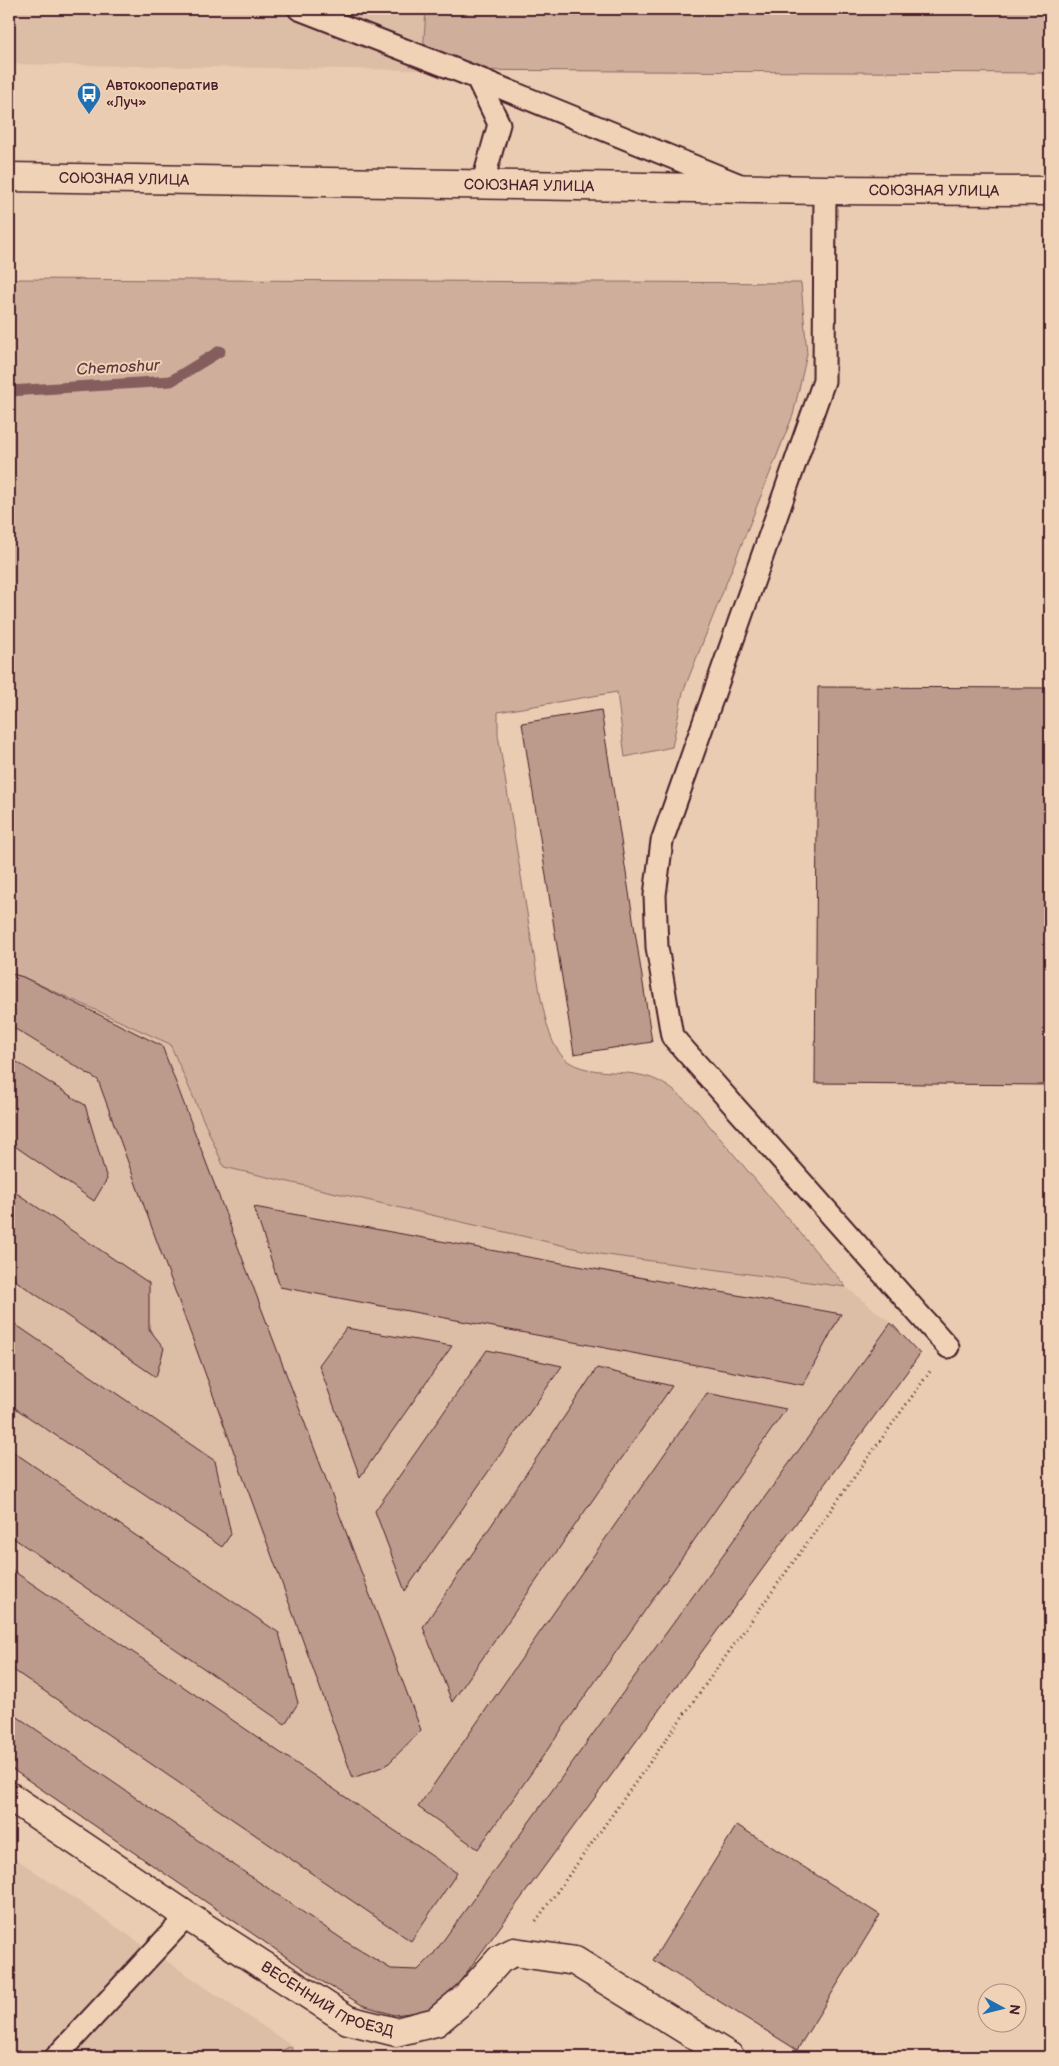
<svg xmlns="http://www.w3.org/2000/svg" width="1059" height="2066" font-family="'Balsamiq Sans',sans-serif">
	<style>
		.built { fill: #dcbda6 }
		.green { fill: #cfaf9c; stroke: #8c6764 }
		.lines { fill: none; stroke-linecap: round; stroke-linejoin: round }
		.stream { stroke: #845d5c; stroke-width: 11 }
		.building { fill: #bd9b8c; stroke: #4a1f2b }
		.lane-casing { stroke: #4a1f2b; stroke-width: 25 }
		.street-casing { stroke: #4a1f2b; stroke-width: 31 }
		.secondary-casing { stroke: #4a1f2b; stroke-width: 31 }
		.path { stroke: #4a1f2b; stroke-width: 3; stroke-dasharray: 1 4; stroke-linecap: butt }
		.lane { stroke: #f0d3b7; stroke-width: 21 }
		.street { stroke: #f0d3b7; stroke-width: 28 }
		.secondary { stroke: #f0d3b7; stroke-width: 28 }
		.labels { text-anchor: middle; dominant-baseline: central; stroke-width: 4; stroke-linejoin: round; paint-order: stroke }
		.poi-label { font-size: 15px; fill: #4a1f2b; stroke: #f0d3b7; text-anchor: start }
		.street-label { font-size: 15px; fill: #4a1f2b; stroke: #f0d3b7 }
		.water-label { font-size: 16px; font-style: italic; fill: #62393f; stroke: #f0d3b7 }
	</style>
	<rect width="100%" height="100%" fill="#e9ccb1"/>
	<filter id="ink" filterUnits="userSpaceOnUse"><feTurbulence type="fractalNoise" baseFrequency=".02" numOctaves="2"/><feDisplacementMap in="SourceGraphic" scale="10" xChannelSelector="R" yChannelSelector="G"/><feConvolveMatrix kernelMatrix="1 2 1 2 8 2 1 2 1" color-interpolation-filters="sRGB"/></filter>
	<g filter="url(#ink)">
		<path class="built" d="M 9,9 L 426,9 L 422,70 L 9,64 Z
			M 9,973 L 23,977 L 170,1044 L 224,1167 L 600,1254 L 846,1287 L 891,1323 L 920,1354 L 448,1998 L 427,2011 L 394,2015 L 323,1982 L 9,1767 Z
			M 9,1854 L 292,2046 L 267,2057 L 9,2057 Z"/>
		<path class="green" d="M 426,9 L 1050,9 L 1050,73 L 422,70 Z
			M 9,279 L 801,283 L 807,354 L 793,415 L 683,692 L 672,747 L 625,757 L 617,692 L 498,712 L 498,735 L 541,999 C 546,1019 549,1044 565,1059 C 584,1075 617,1070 640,1075 C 663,1079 680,1095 697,1111 L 846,1287 L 600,1254 L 224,1167 L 170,1044 L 23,977 L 9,973 Z
			M 292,2046 L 291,2057 L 267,2057 Z"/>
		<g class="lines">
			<path class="stream" d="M 576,11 L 578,9
				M 9,391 L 171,381 L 220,351"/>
		</g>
		<path class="building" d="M 818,687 L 1050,688 L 1050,1085 L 815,1083 Z
			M 601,710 L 652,1042 L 574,1054 L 522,723 Z
			M 9,973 L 23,977 L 162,1046 L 421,1730 L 387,1765 L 353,1778 L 98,1080 L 9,1025 Z
			M 9,1057 L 85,1105 L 107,1179 L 94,1201 L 9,1142 Z
			M 9,1188 L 149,1283 L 149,1329 L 164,1348 L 156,1377 L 9,1276 Z
			M 254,1207 L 841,1314 L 803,1385 L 280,1287 Z
			M 9,1320 L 215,1461 L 231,1534 L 222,1547 L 9,1404 Z
			M 891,1323 L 920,1354 L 448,1998 L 427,2011 L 394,2015 L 362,2005 L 323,1982 L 9,1767 L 9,1711 L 348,1943 L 391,1969 L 418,1970 L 432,1956 Z
			M 346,1328 L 452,1346 L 360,1477 L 319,1365 Z
			M 487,1350 L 562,1366 L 405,1591 L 375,1511 Z
			M 597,1368 L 672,1386 L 452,1702 L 423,1627 Z
			M 707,1393 L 786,1409 L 478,1849 L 418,1807 Z
			M 9,1449 L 279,1633 L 298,1703 L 285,1724 L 9,1535 Z
			M 9,1568 L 457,1873 L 411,1941 L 9,1667 Z
			M 737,1825 L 880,1915 L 797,2050 L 653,1960 Z"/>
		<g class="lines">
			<defs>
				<path id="lane" d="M 299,9 L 477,78 L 740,185
					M 477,78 L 499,124 L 482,185
					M 825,190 L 824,381 L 662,841 L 655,895 L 657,947 L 672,1036 L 948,1347
					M 56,2057 L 187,1916"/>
				<g id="street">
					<path id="s1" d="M 9,1796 L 187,1916 L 348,2020 L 396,2032 L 436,2022 L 466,1997 L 500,1959 L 514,1952 L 575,1961 L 730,2057"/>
				</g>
				<g id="secondary">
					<path id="s2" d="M 9,177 L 825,190 L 1050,191"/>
				</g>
			</defs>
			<use href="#lane" class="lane-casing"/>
			<use href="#street" class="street-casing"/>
			<use href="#secondary" class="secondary-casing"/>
			<path class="path" d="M 536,1921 L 931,1370"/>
			<use href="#lane" class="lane"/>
			<use href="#street" class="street"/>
			<use href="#secondary" class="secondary"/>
		</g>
	</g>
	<defs>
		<symbol id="bus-pin" viewBox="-11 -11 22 30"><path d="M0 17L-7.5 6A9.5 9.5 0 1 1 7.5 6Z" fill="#1f6fb2" stroke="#f0d3b7"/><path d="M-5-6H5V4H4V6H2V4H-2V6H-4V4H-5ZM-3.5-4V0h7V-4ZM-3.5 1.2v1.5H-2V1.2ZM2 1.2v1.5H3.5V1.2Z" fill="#fff"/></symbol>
	</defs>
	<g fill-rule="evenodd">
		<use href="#bus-pin" x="75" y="80" width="28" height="38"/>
	</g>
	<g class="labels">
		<g class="poi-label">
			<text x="106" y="85">Автокооператив<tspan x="106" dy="17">«Луч»</tspan></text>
		</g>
		<g class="street-label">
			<text stroke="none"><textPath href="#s2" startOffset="115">СОЮЗНАЯ УЛИЦА</textPath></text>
			<text stroke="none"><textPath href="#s2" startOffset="520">СОЮЗНАЯ УЛИЦА</textPath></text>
			<text stroke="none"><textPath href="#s2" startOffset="925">СОЮЗНАЯ УЛИЦА</textPath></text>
			<text stroke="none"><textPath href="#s1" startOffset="379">ВЕСЕННИЙ ПРОЕЗД</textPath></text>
		</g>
		<g class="water-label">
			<text transform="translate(118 368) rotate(-3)">Chemoshur</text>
		</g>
	</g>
	<rect width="1059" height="2066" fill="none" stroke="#f0d3b7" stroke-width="30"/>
	<rect x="15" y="15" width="1029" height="2036" fill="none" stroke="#4a1f2b" stroke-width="2" filter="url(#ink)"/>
	<g transform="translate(1002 2008) rotate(97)"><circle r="24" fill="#f0d3b7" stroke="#ae8b7f"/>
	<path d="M0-4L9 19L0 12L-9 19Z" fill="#1f6fb2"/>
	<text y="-8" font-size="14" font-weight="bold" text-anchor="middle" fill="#4a1f2b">N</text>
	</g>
</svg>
